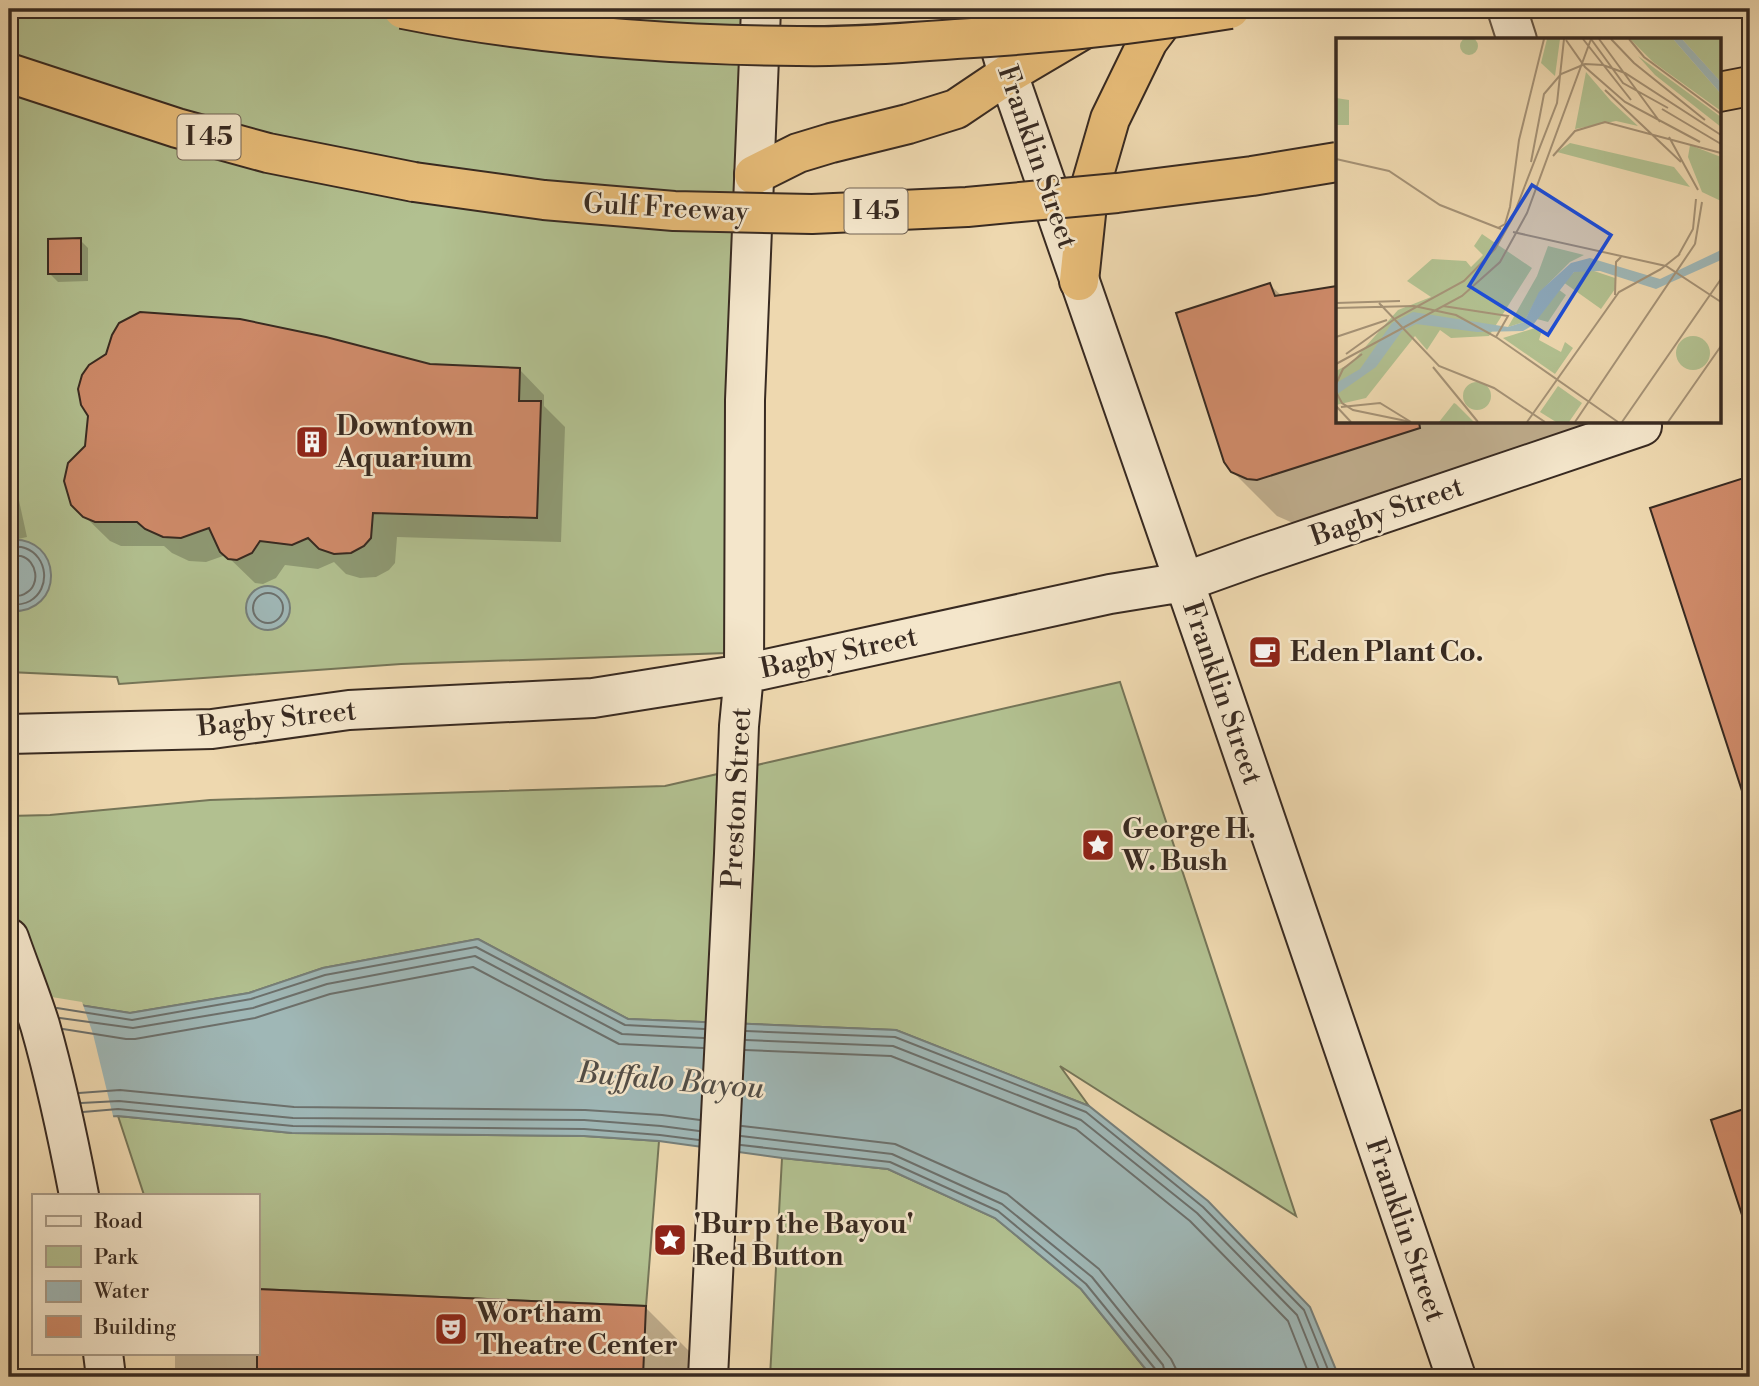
<svg xmlns="http://www.w3.org/2000/svg" width="1759" height="1386" font-family="'Libre Bodoni',serif">
	<style>
		.green { fill: #b2c090; stroke: #757558; stroke-width: 2 }
		.water { fill: #9fb7b6; stroke: #767f7a; stroke-width: 2 }
		.pier { fill: #eed8af }
		.shadow { fill: #0003 }
		.lines { fill: none; stroke-linecap: round; stroke-linejoin: round }
		.shore { stroke: #6c706c; stroke-width: 2 }
		.building { fill: #ce8a69; stroke: #382a21; stroke-width: 2 }
		.street-casing { stroke: #665644; stroke-width: 42 }
		.secondary-casing { stroke: #382a21; stroke-width: 42 }
		.highway-casing { stroke: #382a21; stroke-width: 42 }
		.street { stroke: #f4e6cb; stroke-width: 38 }
		.secondary { stroke: #f4e6cb; stroke-width: 38 }
		.highway { stroke: #e7bc78; stroke-width: 38 }
		.highway-bridge-casing { stroke: #382a21; stroke-width: 42; stroke-linecap: butt }
		.highway-bridge { stroke: #e7bc78; stroke-width: 38 }
		.labels { text-anchor: middle; dominant-baseline: central; stroke-width: 5; stroke-linejoin: round; paint-order: stroke }
		.shield { fill: #f4e6cb; stroke: #706254; stroke-width: 2 }
		.shield-label { font-size: 26px; font-weight: bold; fill: #382a21 }
		.street-label { font-size: 28px; fill: #382a21; stroke: #f4e6cb }
		.poi-label { font-size: 28px; font-weight: bold; fill: #382a21; stroke: #f4e6cb; text-anchor: start }
		.water-label { font-size: 30px; font-style: italic; fill: #524d46; stroke: #f4e6cb }
		.inset-road { fill: none; stroke: #a59276; stroke-width: 2 }
		.view { fill: #1d4ed8; fill-opacity: 0.15; stroke: #1d4ed8; stroke-width: 3.5 }
		.inset-edge { fill: none; stroke: #382a21; stroke-width: 3.5 }
	</style>
	<rect width="100%" height="100%" fill="#eed8af"/>
	<filter id="stains"><feTurbulence type="fractalNoise" baseFrequency=".00286" numOctaves="4"/><feColorMatrix values="0 0 0 0 .2 0 0 0 0 .09 0 0 0 0 .02 0 0 0 .5 -.17"/></filter>
	<radialGradient id="worn" r=".72"><stop offset=".6" stop-color="#630" stop-opacity="0"/><stop offset="1" stop-color="#630" stop-opacity=".3"/></radialGradient>
	<path class="green" d="M 9,9 L 749,9 L 727,653 L 401,664 L 119,684 L 117,677 L 9,672 Z
		M 1120,682 L 1296,1216 L 1060,1066 L 1089,1106 L 896,1030 L 628,1019 L 478,939 L 323,968 L 249,993 L 130,1013 L 9,994 L 9,816 L 50,815 L 210,800 L 665,786 Z
		M 118,1116 L 292,1133 L 584,1136 L 659,1141 L 646,1306 L 257,1289 L 257,1195 L 144,1195 Z
		M 782,1158 L 888,1169 L 995,1218 L 1081,1289 L 1152,1377 L 770,1377 Z"/>
	<path class="water" d="M 9,540 C 63,534 67,615 9,611 Z
		M246 608a22 22 0 1 1 44 0a22 22 0 1 1-44 0Z
		M 478,939 L 628,1019 L 896,1030 L 1089,1106 L 1208,1201 L 1310,1307 L 1339,1377 L 1152,1377 L 1081,1289 L 995,1218 L 888,1169 L 782,1158 L 659,1141 L 584,1136 L 292,1133 L 118,1116 L 9,1124 L 9,994 L 130,1013 L 249,993 L 323,968 Z"/>
	<path class="pier" d="M 9,990 L 82,1002 L 93,1034 L 114,1120 L 13,1127 L 9,1114 Z"/>
	<path class="shadow" d="M 80,240 L 88,248 L 88,281 L 58,282 L 50,274 Z
		M 1270,285 L 1282,296 L 1337,288 L 1337,422 L 1602,422 L 1302,523 L 1293,523 L 1277,516 L 1232,471 Z
		M 136,313 L 240,320 L 430,366 L 520,370 L 544,395 L 544,406 L 565,427 L 561,542 L 397,537 L 395,563 L 389,570 L 376,577 L 360,578 L 346,574 L 334,562 L 318,569 L 285,565 L 276,578 L 263,584 L 255,583 L 226,555 L 206,562 L 189,561 L 172,553 L 164,546 L 121,546 L 110,541 L 72,504 L 108,355 L 132,335 Z
		M 9,455 L 27,537 L 9,541 Z
		M 1750,478 L 1750,811 L 1652,509 Z
		M 1750,1109 L 1750,1235 L 1713,1121 Z
		M 646,1308 L 690,1352 L 689,1377 L 175,1377 L 175,1353 L 257,1353 Z"/>
	<g class="lines">
		<path class="shore" d="M 9,547 C 14,547 20,546 25,548 C 48,556 51,589 30,601 C 23,605 16,605 9,605
			M 9,555 C 9,555 20,556 21,556 C 37,560 41,585 26,593 C 21,597 15,596 9,596
			M253 608a15 15 0 1 1 30 0a15 15 0 1 1-30 0Z
			M 57,1008 L 132,1020 L 251,999 L 325,975 L 476,947 L 625,1025 L 704,1029
			M 60,1018 L 133,1028 L 253,1008 L 327,984 L 475,956 L 622,1034 L 704,1038
			M 63,1029 L 126,1039 L 135,1039 L 255,1018 L 330,994 L 473,967 L 619,1044 L 703,1048
			M 746,1031 L 895,1037 L 1086,1112 L 1203,1207 L 1304,1310 L 1331,1377
			M 746,1040 L 893,1046 L 1081,1120 L 1197,1213 L 1297,1315 L 1322,1377
			M 745,1050 L 891,1056 L 1076,1129 L 1190,1221 L 1288,1321 L 1310,1377
			M 79,1093 L 120,1090 L 294,1107 L 585,1110 L 662,1115 L 700,1120
			M 81,1103 L 119,1101 L 293,1118 L 584,1120 L 661,1126 L 699,1131
			M 83,1112 L 118,1109 L 293,1126 L 584,1129 L 660,1135 L 699,1140
			M 742,1126 L 895,1144 L 1007,1194 L 1099,1269 L 1171,1359 L 1176,1369 L 1177,1377
			M 741,1136 L 892,1154 L 1002,1204 L 1092,1277 L 1163,1365 L 1166,1377
			M 741,1145 L 890,1162 L 998,1211 L 1086,1284 L 1156,1370 L 1157,1377"/>
	</g>
	<path class="building" d="M 81,238 L 81,274 L 48,274 L 48,239 Z
		M 1270,283 L 1275,296 L 1337,286 L 1337,422 L 1419,422 L 1420,428 L 1257,480 L 1247,479 L 1231,472 L 1224,462 L 1176,313 Z
		M 140,312 L 240,319 L 326,337 L 430,364 L 520,368 L 519,401 L 541,401 L 537,518 L 373,513 L 371,538 L 364,546 L 351,553 L 334,554 L 319,549 L 308,538 L 292,545 L 260,541 L 252,553 L 237,560 L 228,559 L 220,552 L 209,528 L 181,538 L 163,537 L 145,529 L 137,522 L 95,522 L 83,517 L 71,505 L 64,481 L 68,463 L 85,446 L 88,416 L 81,405 L 78,389 L 82,375 L 89,365 L 106,354 L 112,335 L 119,323 Z
		M 1750,476 L 1750,796 L 1744,797 L 1650,508 Z
		M 1750,1107 L 1750,1220 L 1744,1221 L 1711,1120 Z
		M 257,1289 L 646,1306 L 643,1377 L 257,1377 Z"/>
	<g class="lines">
		<defs>
			<path id="street" d="M 1507,9 L 1517,40"/>
			<path id="secondary" d="M 989,9 L 1008,74 L 1203,636 L 1456,1377
				M 9,734 L 212,729 L 349,710 L 593,698 L 744,674 L 1110,594 L 1184,582 L 1251,558 L 1642,426
				M 9,938 C 19,967 31,996 40,1025 C 56,1081 68,1138 79,1195
				M 103,1353 L 106,1377
				M 708,1377 L 734,854 L 739,726 L 744,674 L 745,400 L 761,9"/>
			<path id="highway" d="M 9,73 L 177,128 L 268,153 L 414,182
				M 1719,92 L 1750,86
				M 754,175 L 798,153 L 831,143 L 908,124 L 956,109 L 1008,74 L 1091,25
				M 1079,281 L 1088,195 L 1110,119 L 1148,41 L 1172,9"/>
		</defs>
		<use href="#street" class="street-casing"/>
		<use href="#secondary" class="secondary-casing"/>
		<use href="#highway" class="highway-casing"/>
		<use href="#street" class="street"/>
		<use href="#secondary" class="secondary"/>
		<use href="#highway" class="highway"/>
		<defs>
			<path id="highway-bridge" d="M 403,9 C 532,35 665,45 798,46 C 850,47 904,43 956,39 C 1048,34 1140,24 1230,9
				M 414,182 L 544,200 L 674,211 L 812,214 L 967,207 L 1117,193 L 1252,176 L 1337,162"/>
		</defs>
		<use href="#highway-bridge" class="highway-bridge-casing"/>
		<use href="#highway-bridge" class="highway-bridge"/>
	</g>
	<defs>
		<symbol id="building-square" viewBox="-11 -11 22 22"><rect x="-9" y="-9" width="18" height="18" rx="4" fill="#8f2418" stroke="#f4e6cb"/><path d="M-4-6H4V6H1V3H-1V6H-4ZM-2.5-4.3h1.7v1.8h-1.7ZM.8-4.3h1.7v1.8H.8ZM-2.5-1h1.7V.8h-1.7ZM.8-1h1.7V.8H.8Z" fill="#fff"/></symbol>
		<symbol id="cafe-square" viewBox="-11 -11 22 22"><rect x="-9" y="-9" width="18" height="18" rx="4" fill="#8f2418" stroke="#f4e6cb"/><path d="M-5.5-4.5H6V0H3Q3 3.5 0 3.5H-2.5Q-5.5 3.5-5.5 0ZM3-3.2v2h1.7v-2ZM-6 4.5H4V6H-6Z" fill="#fff"/></symbol>
		<symbol id="sight-square" viewBox="-11 -11 22 22"><rect x="-9" y="-9" width="18" height="18" rx="4" fill="#8f2418" stroke="#f4e6cb"/><path d="M0-6L1.8-2.2L6-1.7L2.9 1.2L3.7 5.4L0 3.3L-3.7 5.4L-2.9 1.2L-6-1.7L-1.8-2.2Z" fill="#fff"/></symbol>
		<symbol id="theatre-square" viewBox="-11 -11 22 22"><rect x="-9" y="-9" width="18" height="18" rx="4" fill="#8f2418" stroke="#f4e6cb"/><path d="M-5-5.5Q0-4 5-5.5V0Q5 5 0 6Q-5 5-5 0ZM-3.3-2.5H-1v1.5H-3.3ZM1-2.5H3.3v1.5H1ZM-2.8 1Q0 5.5 2.8 1Z" fill="#fff"/></symbol>
	</defs>
	<g fill-rule="evenodd">
		<use href="#building-square" x="293" y="423" width="38" height="38"/>
		<use href="#cafe-square" x="1246" y="633" width="38" height="38"/>
		<use href="#sight-square" x="1079" y="826" width="38" height="38"/>
		<use href="#sight-square" x="651" y="1221" width="38" height="38"/>
		<use href="#theatre-square" x="432" y="1310" width="38" height="38"/>
	</g>
	<g class="labels">
		<g class="shield">
			<rect x="177.5" y="114.5" width="63" height="45" rx="5"/>
			<rect x="844.5" y="188.5" width="63" height="45" rx="5"/>
		</g>
		<g class="shield-label">
			<text x="209" y="137">I 45</text>
			<text x="876" y="211">I 45</text>
		</g>
		<g class="street-label">
			<text transform="translate(1037 157) rotate(71)">Franklin Street</text>
			<text transform="translate(666 208) rotate(3)">Gulf Freeway</text>
			<text transform="translate(1387 512) rotate(-19)">Bagby Street</text>
			<text transform="translate(839 653) rotate(-12)">Bagby Street</text>
			<text transform="translate(1222 693) rotate(71)">Franklin Street</text>
			<text transform="translate(277 719) rotate(-6)">Bagby Street</text>
			<text transform="translate(737 798) rotate(-87)">Preston Street</text>
			<text transform="translate(1405 1230) rotate(71)">Franklin Street</text>
		</g>
		<g class="poi-label">
			<text x="336" y="426">Downtown<tspan x="336" dy="32">Aquarium</tspan></text>
			<text x="1290" y="652">Eden Plant Co.</text>
			<text x="1122" y="829">George H.<tspan x="1122" dy="32">W. Bush</tspan></text>
			<text x="694" y="1224">'Burp the Bayou'<tspan x="694" dy="32">Red Button</tspan></text>
			<text x="476" y="1313">Wortham<tspan x="476" dy="32">Theatre Center</tspan></text>
		</g>
		<g class="water-label">
			<text transform="translate(671 1081) rotate(5)">Buffalo Bayou</text>
		</g>
	</g>
	<g transform="translate(1336 38)">
		<rect width="385" height="385" fill="#eed8af"/>
		<path d="M124 8a9 9 0 1 1 18 0a9 9 0 1 1-18 0ZM 211,1 L 224,1 L 219,38 L 205,25 ZM 294,1 L 337,1 L 385,56 L 385,73 L 317,24 ZM 346,1 L 385,1 L 385,44 L 383,42 ZM 302,18 L 385,79 L 385,89 L 319,37 ZM 250,34 L 275,63 L 302,88 L 280,83 L 239,91 ZM 0,60 L 13,62 L 13,87 L 0,87 ZM 234,105 L 338,129 L 354,149 L 221,114 ZM 354,107 L 385,119 L 385,163 L 366,154 L 352,119 ZM 146,196 L 196,230 L 153,298 L 115,300 L 104,292 L 91,312 L 79,298 L 30,360 L 0,367 L 0,333 L 15,325 L 62,272 L 95,259 L 71,243 L 96,221 L 130,223 L 135,229 L 147,217 L 138,208 ZM 212,208 L 248,217 L 234,224 L 204,254 L 188,284 L 172,289 L 201,238 ZM 252,231 L 279,240 L 279,251 L 265,271 L 227,244 L 238,234 ZM 222,251 L 230,257 L 212,284 L 201,281 ZM 199,290 L 206,292 L 203,302 L 225,314 L 229,304 L 237,310 L 219,336 L 167,300 ZM340 315a17 17 0 1 1 34 0a17 17 0 1 1-34 0ZM127 358a14 14 0 1 1 28 0a14 14 0 1 1-28 0ZM 222,348 L 246,365 L 233,384 L 220,384 L 204,374 ZM 118,365 L 120,366 L 138,384 L 103,384 Z" fill="#b2c090"/>
		<path d="M 337,1 L 346,1 L 385,44 L 385,56 ZM 385,212 L 385,222 L 320,251 L 264,233 L 238,234 L 197,287 L 187,293 L 141,294 L 80,286 L 66,293 L 40,329 L 0,357 L 0,345 L 24,331 L 56,285 L 77,274 L 172,289 L 188,284 L 203,254 L 235,225 L 254,220 L 324,241 Z" fill="#9fb7b6"/>
		<path class="inset-road" d="M 247,1 L 295,62M 255,1 L 287,45 L 332,70M 263,1 L 324,84M 275,1 L 298,25 L 369,82M 293,1 L 308,19 L 385,76M 230,2 L 249,29 L 289,64 L 364,104M 269,52 L 345,124M 326,71 L 385,106M 333,99 L 362,152M 217,118 L 239,93 L 269,84 L 385,115M 0,121 L 53,133 L 104,167 L 165,191M 195,124 L 208,56 L 225,36 L 249,26 L 267,27 L 289,35 L 385,97M 162,190 L 169,186 L 174,169 L 183,102 L 208,1M 177,194 L 330,228 L 385,264M 359,206 L 366,164M 342,218 L 357,191 L 360,161M 325,231 L 344,216M 279,257 L 280,224 L 285,219M 0,265 L 64,263M 43,265 L 103,328 L 158,350 L 209,384M 107,268 L 172,278 L 160,299M 0,270 L 78,268 L 120,277 L 160,299 L 282,384M 0,299 L 51,282M 10,316 L 60,280 L 128,243 L 159,211 L 176,181 L 221,65 L 228,1M 0,326 L 126,258 L 164,224 L 191,175 L 255,1M 97,329 L 142,384M 0,346 L 7,331 L 26,316M 0,354 L 6,365 L 17,372 L 75,384M 0,368 L 15,384M 5,369 L 44,365 L 75,384M 191,384 L 283,254 L 325,231M 239,384 L 359,206M 286,384 L 385,241M 332,384 L 385,308"/>
		<path class="view" d="M 196,147 L 275,197 L 212,297 L 133,248 Z"/>
		<rect width="385" height="385" class="inset-edge"/>
	</g>
	<rect width="1759" height="1386" fill="none" stroke="#eed8af" stroke-width="35"/>
	<rect x="10" y="10" width="1738" height="1365" fill="none" stroke="#382a21" stroke-width="3.5"/>
	<rect x="18" y="18" width="1724" height="1351" fill="none" stroke="#382a21" stroke-width="2"/>
	<rect x="32" y="1194" width="228" height="161" fill="#f4e6cb" stroke="#a99b87" stroke-width="2"/>
	<rect x="46" y="1216" width="35" height="10" fill="#f4e6cb" stroke="#a99b87" stroke-width="2"/>
	<text x="94" y="1228" font-size="21" fill="#382a21">Road</text>
	<rect x="46" y="1246" width="35" height="21" fill="#b2c090" stroke="#a99b87" stroke-width="2"/>
	<text x="94" y="1264" font-size="21" fill="#382a21">Park</text>
	<rect x="46" y="1281" width="35" height="21" fill="#9fb7b6" stroke="#a99b87" stroke-width="2"/>
	<text x="94" y="1298" font-size="21" fill="#382a21">Water</text>
	<rect x="46" y="1316" width="35" height="21" fill="#ce8a69" stroke="#a99b87" stroke-width="2"/>
	<text x="94" y="1334" font-size="21" fill="#382a21">Building</text>
	<rect width="100%" height="100%" filter="url(#stains)"/>
	<rect width="100%" height="100%" fill="url(#worn)"/>
</svg>
